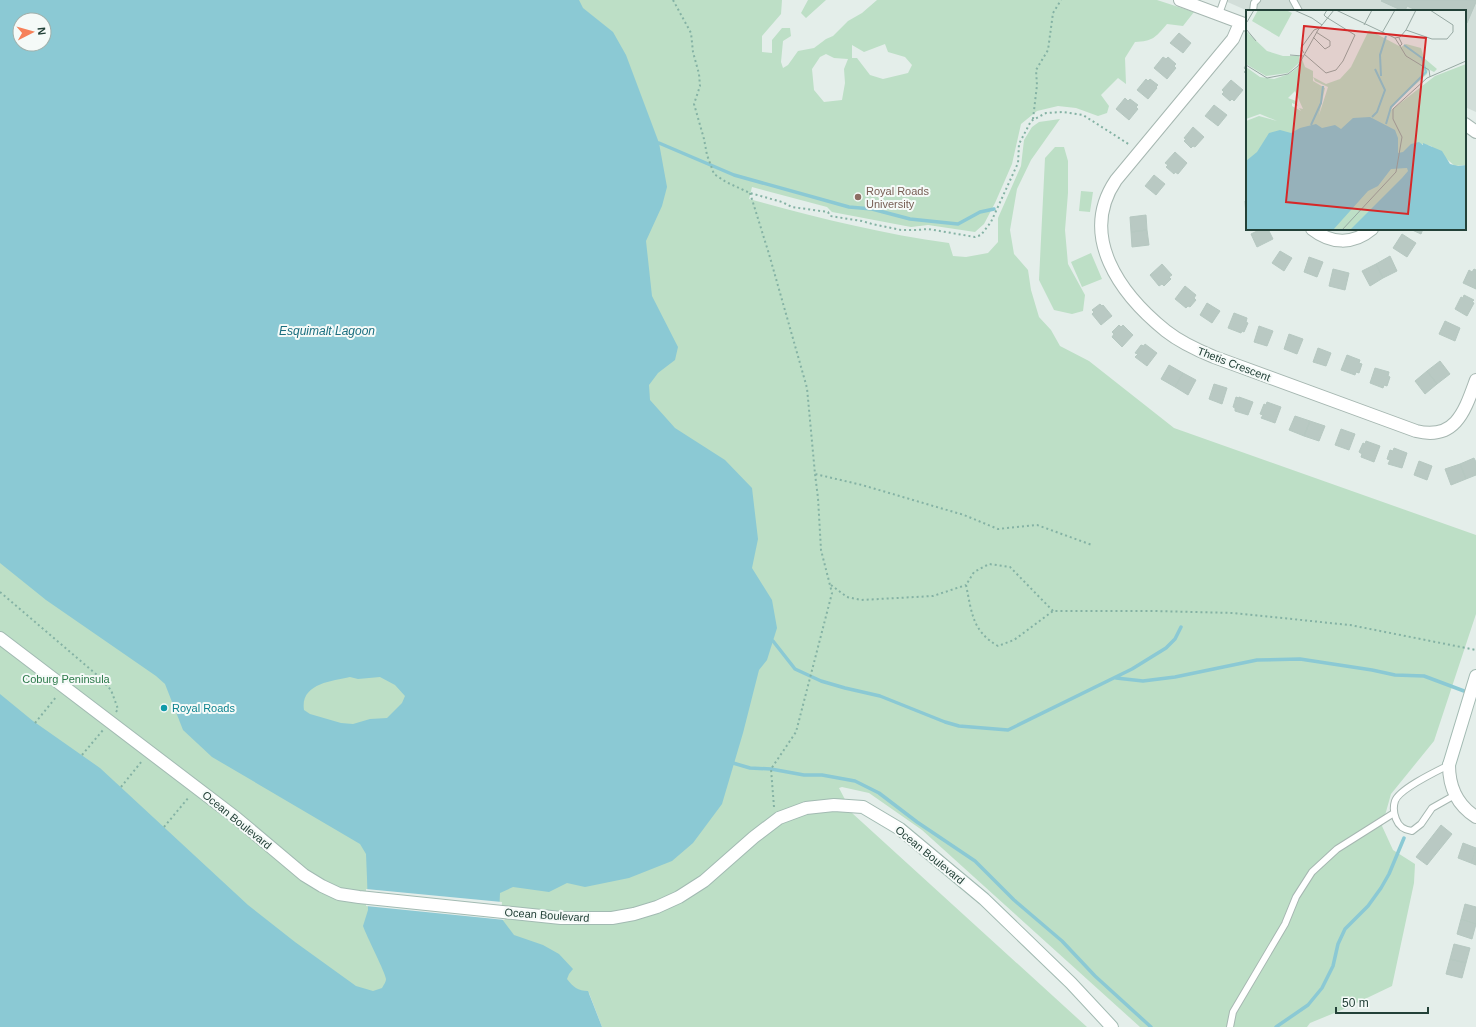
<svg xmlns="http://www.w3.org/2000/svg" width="1476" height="1027" font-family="Arial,sans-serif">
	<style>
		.built { fill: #d2ded9 }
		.green { fill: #bddfc6; fill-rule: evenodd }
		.water { fill: #8bc9d4; fill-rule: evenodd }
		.pier { fill: #e4eeea }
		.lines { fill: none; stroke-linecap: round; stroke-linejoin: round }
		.stream { stroke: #8bc9d4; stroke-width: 3.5 }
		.building { fill: #b9c9c3; stroke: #b6c8c1 }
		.lane-casing { stroke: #a6b7b1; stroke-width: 8 }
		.street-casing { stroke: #a6b7b1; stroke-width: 14 }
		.secondary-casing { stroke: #a2bab2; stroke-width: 14 }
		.path { stroke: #84b2a4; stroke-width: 2; stroke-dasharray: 2 3; stroke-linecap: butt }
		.lane { stroke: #fff; stroke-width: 6 }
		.street { stroke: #fff; stroke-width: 12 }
		.secondary { stroke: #fff; stroke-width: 12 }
		.education-dot { fill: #8d6e63; stroke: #f5faf8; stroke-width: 1.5 }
		.culture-dot { fill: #0f9aa8; stroke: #f5faf8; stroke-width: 1.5 }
		.labels { text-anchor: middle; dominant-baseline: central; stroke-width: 4; stroke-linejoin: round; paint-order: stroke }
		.education-label { font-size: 11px; fill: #785e54; stroke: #f5faf8; text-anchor: start }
		.street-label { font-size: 11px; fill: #234138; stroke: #f5faf8 }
		.park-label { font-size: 11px; fill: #2b7949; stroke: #f5faf8 }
		.culture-label { font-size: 11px; fill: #0d838f; stroke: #f5faf8; text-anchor: start }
		.water-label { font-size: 12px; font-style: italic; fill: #1a6e7f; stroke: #f5faf8 }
		.inset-river { fill: none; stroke: #8bc9d4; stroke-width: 2 }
		.inset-road { fill: none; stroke: #97a9a3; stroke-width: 1 }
		.view { fill: #d62828; fill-opacity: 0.15; stroke: #d62828; stroke-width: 2 }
		.inset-edge { fill: none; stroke: #234138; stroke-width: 2 }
	</style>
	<rect width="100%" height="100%" fill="#e4eeea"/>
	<path class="built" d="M 1223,0 L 1476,0 L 1476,112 L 1465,107 L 1465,11 L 1248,11 Z"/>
	<path class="green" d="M 0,0 L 782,0 L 781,14 L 762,36 L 762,52 L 772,53 L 772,40 L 782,28 L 790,28 L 791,36 L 783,41 L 781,62 L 783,68 L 788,65 L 798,51 L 814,48 L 826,39 L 833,36 L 848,21 L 862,13 L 877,0 L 1157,0 L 1194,12 L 1183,26 L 1167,24 C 1155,38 1153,41 1135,42 L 1125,58 L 1126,84 L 1118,78 L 1101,95 L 1109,106 L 1107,113 L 1098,116 L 1076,108 L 1058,106 L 1037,111 L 1021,124 L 1012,164 L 995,203 L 984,224 L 975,232 L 928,225 L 911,227 L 832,212 L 827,207 L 752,187 L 749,199 C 815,217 881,234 949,243 L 953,256 L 966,257 L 988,253 L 998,242 L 998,218 L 1021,166 L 1024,140 L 1032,127 L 1039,122 L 1060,119 L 1031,160 L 1017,189 L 1010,230 L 1014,254 L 1028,270 L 1031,290 L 1039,317 L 1051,330 L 1060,346 L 1089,361 L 1174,428 L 1476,535 L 1476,614 L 1434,741 L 1391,794 L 1382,826 L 1393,850 L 1415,864 L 1414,883 L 1392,986 L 1344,1009 L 1310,1023 L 1307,1027 L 1140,1027 L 922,830 L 869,793 L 842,787 L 839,788 L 852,813 L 1087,1027 L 602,1027 L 589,993 L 462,1027 L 0,872 ZM 20,20 L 44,20 L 44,44 L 20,44 ZM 885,44 L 888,52 L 905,57 L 912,65 L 908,73 L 883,79 L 870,75 L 857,58 L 852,58 L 852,45 L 864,52 ZM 826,54 L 834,58 L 848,59 L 844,69 L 845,83 L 842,100 L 824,102 L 814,90 L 812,69 L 820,57 Z
		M 808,0 L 826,0 L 806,18 L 801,13 Z
		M 1055,147 L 1064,147 L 1068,161 L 1068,193 L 1065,230 L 1068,264 L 1085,295 L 1083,311 L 1072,314 L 1054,310 L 1039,280 L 1045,158 Z
		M 1081,191 L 1093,192 L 1090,212 L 1079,211 Z
		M 1091,253 L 1102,279 L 1082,287 L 1071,262 Z"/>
	<path class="water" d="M 0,0 L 579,0 L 583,8 L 613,32 L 626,55 L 659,143 L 667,187 L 662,206 L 646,241 L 652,296 L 678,347 L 675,360 L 658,373 L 649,385 L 650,400 L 675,428 L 725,460 L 752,488 L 758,539 L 752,568 L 772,600 L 777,628 L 767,660 L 759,670 L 743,733 L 722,804 L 693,843 L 672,861 L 629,878 L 585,887 L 567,883 L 549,892 L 513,887 L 500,893 L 499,915 L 514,935 L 543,945 L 559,954 L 573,969 L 569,974 L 567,979 C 573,987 578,991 588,991 L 602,1027 L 0,1027 L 0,694 L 33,721 L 100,768 L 248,905 L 295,942 L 356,986 L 373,991 L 382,988 C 383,986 386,982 386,979 C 386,974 366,935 363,926 L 368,910 L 367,878 L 366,854 L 360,844 L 212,757 L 183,730 L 165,684 L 156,676 L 46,600 L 0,563 ZM 20,20 L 44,20 L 44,44 L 20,44 ZM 350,677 L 358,679 L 380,677 L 395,685 L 405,696 L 402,703 L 387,718 L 370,719 L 353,724 L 341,723 L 310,714 L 304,710 C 300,684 331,681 350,677 Z"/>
	<path class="pier" d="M 366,889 L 502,902 L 501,914 L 505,920 L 366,906 Z"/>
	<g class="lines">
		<path class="stream" d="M 659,143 L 734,175 L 849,207 L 872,209 L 910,219 L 958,224 L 980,212 L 994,209
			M 773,641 L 795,669 L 821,681 L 845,688 L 880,696 L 945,722 L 959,726 L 1008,730 L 1132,669 L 1166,648 L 1175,639 L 1181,627
			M 1116,678 L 1143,681 L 1175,677 L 1257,660 L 1300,659 L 1372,670 L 1395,675 L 1424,676 L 1464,691
			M 733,763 L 750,768 L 771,769 L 804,775 L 822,775 L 855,781 L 879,793 L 917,822 L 975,861 L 1014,900 L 1062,941 L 1095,976 L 1151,1027
			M 1276,1027 L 1308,1005 L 1322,988 L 1333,966 L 1338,944 L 1345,929 L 1368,906 L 1381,888 L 1389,874 L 1404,838"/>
	</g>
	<path class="building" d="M 1382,0 L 1476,0 L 1476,2 L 1467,23 L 1465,22 L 1465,11 L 1418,11 L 1407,6 L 1405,11 L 1403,11 L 1381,1 Z
		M 1179,33 L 1191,43 L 1183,53 L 1170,43 Z
		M 1163,57 L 1166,59 L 1168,57 L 1176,64 L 1174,66 L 1176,68 L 1167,79 L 1154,68 Z
		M 1247,64 L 1247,75 L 1244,72 L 1246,70 L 1244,68 Z
		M 1146,79 L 1148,81 L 1150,79 L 1158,85 L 1156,87 L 1157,88 L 1148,99 L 1137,90 Z
		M 1231,80 L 1243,90 L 1234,101 L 1232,99 L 1230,101 L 1222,94 L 1224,92 L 1222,90 Z
		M 1125,98 L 1128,101 L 1130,99 L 1138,105 L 1136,107 L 1138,109 L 1129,120 L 1116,109 Z
		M 1214,105 L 1227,115 L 1218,126 L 1205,116 Z
		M 1193,127 L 1204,137 L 1195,147 L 1193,146 L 1191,148 L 1184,141 L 1186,139 L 1184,138 Z
		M 1175,152 L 1187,163 L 1178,174 L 1175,172 L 1174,174 L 1166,167 L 1168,165 L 1165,163 Z
		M 1154,175 L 1165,184 L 1156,195 L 1145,186 Z
		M 1245,201 L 1247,201 L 1247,215 L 1246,215 Z
		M 1146,215 L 1147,230 L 1131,232 L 1130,217 Z
		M 1261,229 L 1268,229 L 1273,239 L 1257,247 L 1251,234 Z
		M 1410,229 L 1423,229 L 1421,234 Z
		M 1147,230 L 1149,245 L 1132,247 L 1131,232 Z
		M 1402,234 L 1416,243 L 1407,257 L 1393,248 Z
		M 1280,251 L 1292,258 L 1284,271 L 1272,263 Z
		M 1390,256 L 1397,271 L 1383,278 L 1376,264 Z
		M 1309,257 L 1323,262 L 1317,277 L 1304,272 Z
		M 1162,264 L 1172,275 L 1169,277 L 1171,279 L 1164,286 L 1162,284 L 1159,286 L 1150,275 Z
		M 1376,264 L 1383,278 L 1370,286 L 1362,271 Z
		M 1333,269 L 1349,273 L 1345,290 L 1329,286 Z
		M 1474,269 L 1476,270 L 1476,289 L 1463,283 L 1469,270 L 1472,272 Z
		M 1185,286 L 1196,295 L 1194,298 L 1196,300 L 1190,307 L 1188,306 L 1186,308 L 1175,299 Z
		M 1464,295 L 1474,300 L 1472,302 L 1474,303 L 1467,316 L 1455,309 L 1461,297 L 1463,298 Z
		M 1207,303 L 1220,311 L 1212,323 L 1200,315 Z
		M 1100,304 L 1102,306 L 1103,305 L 1112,316 L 1101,325 L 1092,314 L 1094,312 L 1092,310 Z
		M 1234,313 L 1247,318 L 1246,322 L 1248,323 L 1244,332 L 1242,331 L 1241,333 L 1228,328 Z
		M 1445,321 L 1460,328 L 1455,341 L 1439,334 Z
		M 1119,325 L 1121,327 L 1123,325 L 1133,335 L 1122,347 L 1112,337 L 1114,334 L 1112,332 Z
		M 1259,326 L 1273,331 L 1267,346 L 1254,342 Z
		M 1289,334 L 1303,339 L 1297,354 L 1284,349 Z
		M 1145,344 L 1157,353 L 1147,366 L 1135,357 L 1138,354 L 1135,353 L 1141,345 L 1144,346 Z
		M 1318,348 L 1331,353 L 1326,366 L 1313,362 Z
		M 1347,355 L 1360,360 L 1359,363 L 1362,364 L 1359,373 L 1356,372 L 1355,375 L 1341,370 Z
		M 1440,361 L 1450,374 L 1437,384 L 1427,371 Z
		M 1169,365 L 1183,373 L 1175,387 L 1161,379 Z
		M 1375,368 L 1389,372 L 1388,376 L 1390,377 L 1387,386 L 1384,385 L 1383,388 L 1370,383 Z
		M 1427,371 L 1437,384 L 1425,394 L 1415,381 Z
		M 1183,373 L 1196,380 L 1188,395 L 1175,387 Z
		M 1214,384 L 1227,388 L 1222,404 L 1209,399 Z
		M 1236,397 L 1239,398 L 1239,397 L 1253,402 L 1248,415 L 1235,411 L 1235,408 L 1233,407 Z
		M 1267,402 L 1281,407 L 1275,423 L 1261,418 L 1263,415 L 1260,414 L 1264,404 L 1266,405 Z
		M 1295,416 L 1310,421 L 1304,436 L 1289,430 Z
		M 1310,421 L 1325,426 L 1319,441 L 1304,436 Z
		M 1341,429 L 1355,434 L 1349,450 L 1335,445 Z
		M 1366,441 L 1380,446 L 1374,462 L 1361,457 L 1362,454 L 1359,452 L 1363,443 L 1365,444 Z
		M 1394,448 L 1407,453 L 1402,468 L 1388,464 L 1390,460 L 1387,459 L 1390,450 L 1393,451 Z
		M 1474,458 L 1476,462 L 1476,475 L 1466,479 L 1460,464 Z
		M 1419,461 L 1432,466 L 1427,480 L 1414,475 Z
		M 1460,464 L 1466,479 L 1451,485 L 1445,469 Z
		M 1441,825 L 1452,834 L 1427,865 L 1416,857 Z
		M 1463,843 L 1476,848 L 1471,863 L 1458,858 Z
		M 1476,850 L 1476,865 L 1471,863 Z
		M 1465,904 L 1476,907 L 1476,924 L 1461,919 Z
		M 1461,919 L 1476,924 L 1472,939 L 1457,934 Z
		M 1454,944 L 1470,948 L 1466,963 L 1450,959 Z
		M 1450,959 L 1466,963 L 1462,978 L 1446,974 Z"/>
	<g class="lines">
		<defs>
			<path id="lane" d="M 1293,0 L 1299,11
				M 1253,11 L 1254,3 L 1257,0
				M 1219,14 L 1224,0
				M 1449,765 C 1437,771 1399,789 1395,801 C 1393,807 1394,814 1396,819 C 1399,827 1404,830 1412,831 L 1421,824 L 1432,808 L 1455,795
				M 1230,1027 L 1233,1012 L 1285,924 L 1296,897 L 1312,872 L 1337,849 L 1394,813"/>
			<path id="street" d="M 1180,0 L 1247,25
				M 1240,23 L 1233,39 L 1116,180 C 1078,236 1120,294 1166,331 C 1180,342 1197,350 1214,357 L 1416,431 C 1456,441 1465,410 1476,380
				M 1465,124 L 1476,132
				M 1312,229 C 1331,244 1353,245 1372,229
				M 1449,765 C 1449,787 1457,805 1476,817"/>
			<path id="secondary" d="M 0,638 L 235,817 L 304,875 L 322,886 L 339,894 L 359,897 L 561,918 L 612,918 L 634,914 L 657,907 L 679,897 L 704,881 L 754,837 L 779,818 L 806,808 L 834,805 L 863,807 L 900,829 L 984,899 L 1071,983 L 1112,1027
				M 1449,765 L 1476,676"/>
		</defs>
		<use href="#lane" class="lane-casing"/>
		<use href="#street" class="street-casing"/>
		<use href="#secondary" class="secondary-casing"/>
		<path class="path" d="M 673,0 L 691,33 L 693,52 L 699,74 L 700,86 L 694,104 L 704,139 L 707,155 L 714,174 L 726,182 L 750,193 L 782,202 L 792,207 L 828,212 L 830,216 L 862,221 L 872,224 L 901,230 L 917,230 L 928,229 L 975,237 L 981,235 L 991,222 L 1018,163 L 1019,144 L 1031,121 L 1046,113 L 1063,112 L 1083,115 L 1130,145
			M 1033,119 L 1037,85 L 1036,70 L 1048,50 L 1053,13 L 1061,0
			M 750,193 L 769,254 L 807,388 L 815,474 L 862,485 L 964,515 L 998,529 L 1037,525 L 1092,545
			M 831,585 L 847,597 L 861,600 L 933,596 L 966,585
			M 0,592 L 97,675 L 111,690 L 118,709 L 116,712
			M 1053,611 L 1010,567 L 989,564 L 974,572 L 966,585 C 972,613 972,631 998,646 L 1014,640 L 1053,611 L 1153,611 L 1233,613 L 1350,625 L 1476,650
			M 35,723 L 57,696
			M 82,755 L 103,730
			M 121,787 L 142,761
			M 774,807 L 771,769 L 796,732 L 832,593 L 821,550 L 818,498 L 815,474
			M 164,827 L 189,797"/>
		<use href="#lane" class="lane"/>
		<use href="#street" class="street"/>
		<use href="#secondary" class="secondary"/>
	</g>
	<circle class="education-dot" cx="858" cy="197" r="4"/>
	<circle class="culture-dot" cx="164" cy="708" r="4"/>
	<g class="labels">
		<g class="education-label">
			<text x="866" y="191">Royal Roads<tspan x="866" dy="13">University</tspan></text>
		</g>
		<g class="street-label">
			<text transform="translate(1234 364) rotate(21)">Thetis Crescent</text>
			<text transform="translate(237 820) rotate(39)">Ocean Boulevard</text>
			<text transform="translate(930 855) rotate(39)">Ocean Boulevard</text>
			<text transform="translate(547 915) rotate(4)">Ocean Boulevard</text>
		</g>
		<g class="park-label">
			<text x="66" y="679">Coburg Peninsula</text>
		</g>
		<g class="culture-label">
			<text x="172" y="708">Royal Roads</text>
		</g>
		<g class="water-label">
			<text x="327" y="331">Esquimalt Lagoon</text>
		</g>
	</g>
	<g transform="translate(1246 10)">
		<rect width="220" height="220" fill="#e4eeea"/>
		<path d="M 12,0 L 40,0 L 46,3 L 33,27 L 6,11 ZM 123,20 L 155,37 L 160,34 L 175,38 L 178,48 L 191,59 L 188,62 L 182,59 L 181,64 L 150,92 L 144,101 L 189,66 L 220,54 L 220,155 L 209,156 L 185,136 L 171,133 L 169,162 L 131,220 L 0,220 L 0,111 L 13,106 L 31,111 L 14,104 L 0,109 L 0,57 L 14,67 L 28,69 L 43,64 L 51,58 L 56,49 L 59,57 L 67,61 L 67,71 L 79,78 L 73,105 L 82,77 L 69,71 L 67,67 L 80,74 L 94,69 L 105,57 ZM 49,81 L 57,99 L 53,98 L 55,101 L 46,96 L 46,93 L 52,96 L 50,91 L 42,88 ZM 0,21 L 21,41 L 37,46 L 53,46 L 53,53 L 42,63 L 20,66 L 0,54 Z" fill="#bddfc6" fill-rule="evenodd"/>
		<path d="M 124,107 L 149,120 L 152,128 L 152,143 L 157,142 L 165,134 L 173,132 L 177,135 L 177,133 L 196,141 L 204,154 L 212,156 L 220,155 L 220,220 L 104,220 L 156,168 L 162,161 L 161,158 L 145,159 L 132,176 L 122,181 L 87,220 L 0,220 L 0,151 L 11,142 L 23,123 L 34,120 L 45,123 L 54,118 L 70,114 L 76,118 L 89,115 L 95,119 L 107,108 Z" fill="#8bc9d4"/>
		<path class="inset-river" d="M 135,66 L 134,45 L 140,26M 126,107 L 131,102 L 139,80 L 129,59M 140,114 L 145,97 L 180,62 L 176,48 L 158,35M 65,115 L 75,93 L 77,76"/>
		<path class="inset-road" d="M 48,0 L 66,8 L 76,15M 90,0 L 149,28M 1,12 L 8,0M 118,15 L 126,0M 0,19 L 10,31M 160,20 L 186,29 L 201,29 L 207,22 L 207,15 L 184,0M 136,23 L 149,0M 67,27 L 79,39 L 84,36 L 84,31 L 70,22M 149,28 L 154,27 L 160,20 L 170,0M 149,28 L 154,36 L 156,34 L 153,28M 154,36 L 160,46 L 183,60 L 184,67M 58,43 L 55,38 L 68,20 L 73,18M 58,44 L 80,63 L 90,60 L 97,51 L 109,25 L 80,7 L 78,5 L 81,0M 44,45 L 57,46M 0,55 L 21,68 L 42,64 L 52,56 L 72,20 L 88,0M 96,220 L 150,162 L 156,127 L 147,109 L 147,99 L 181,68 L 220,51"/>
		<path class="view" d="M 58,16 L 180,28 L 162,204 L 40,192 Z"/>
		<rect width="220" height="220" class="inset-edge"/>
	</g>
	<g transform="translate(32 32) rotate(84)"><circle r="19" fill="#f5faf8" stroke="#a1b0ab"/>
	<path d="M0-3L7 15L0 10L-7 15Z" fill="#f6815a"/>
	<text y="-6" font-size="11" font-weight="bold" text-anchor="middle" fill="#234138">N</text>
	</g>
	<path d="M1336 1007v6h92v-6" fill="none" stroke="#234138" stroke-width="2"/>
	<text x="1342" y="1007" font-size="12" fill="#234138" stroke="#f5faf8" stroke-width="3" paint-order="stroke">50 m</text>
</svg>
